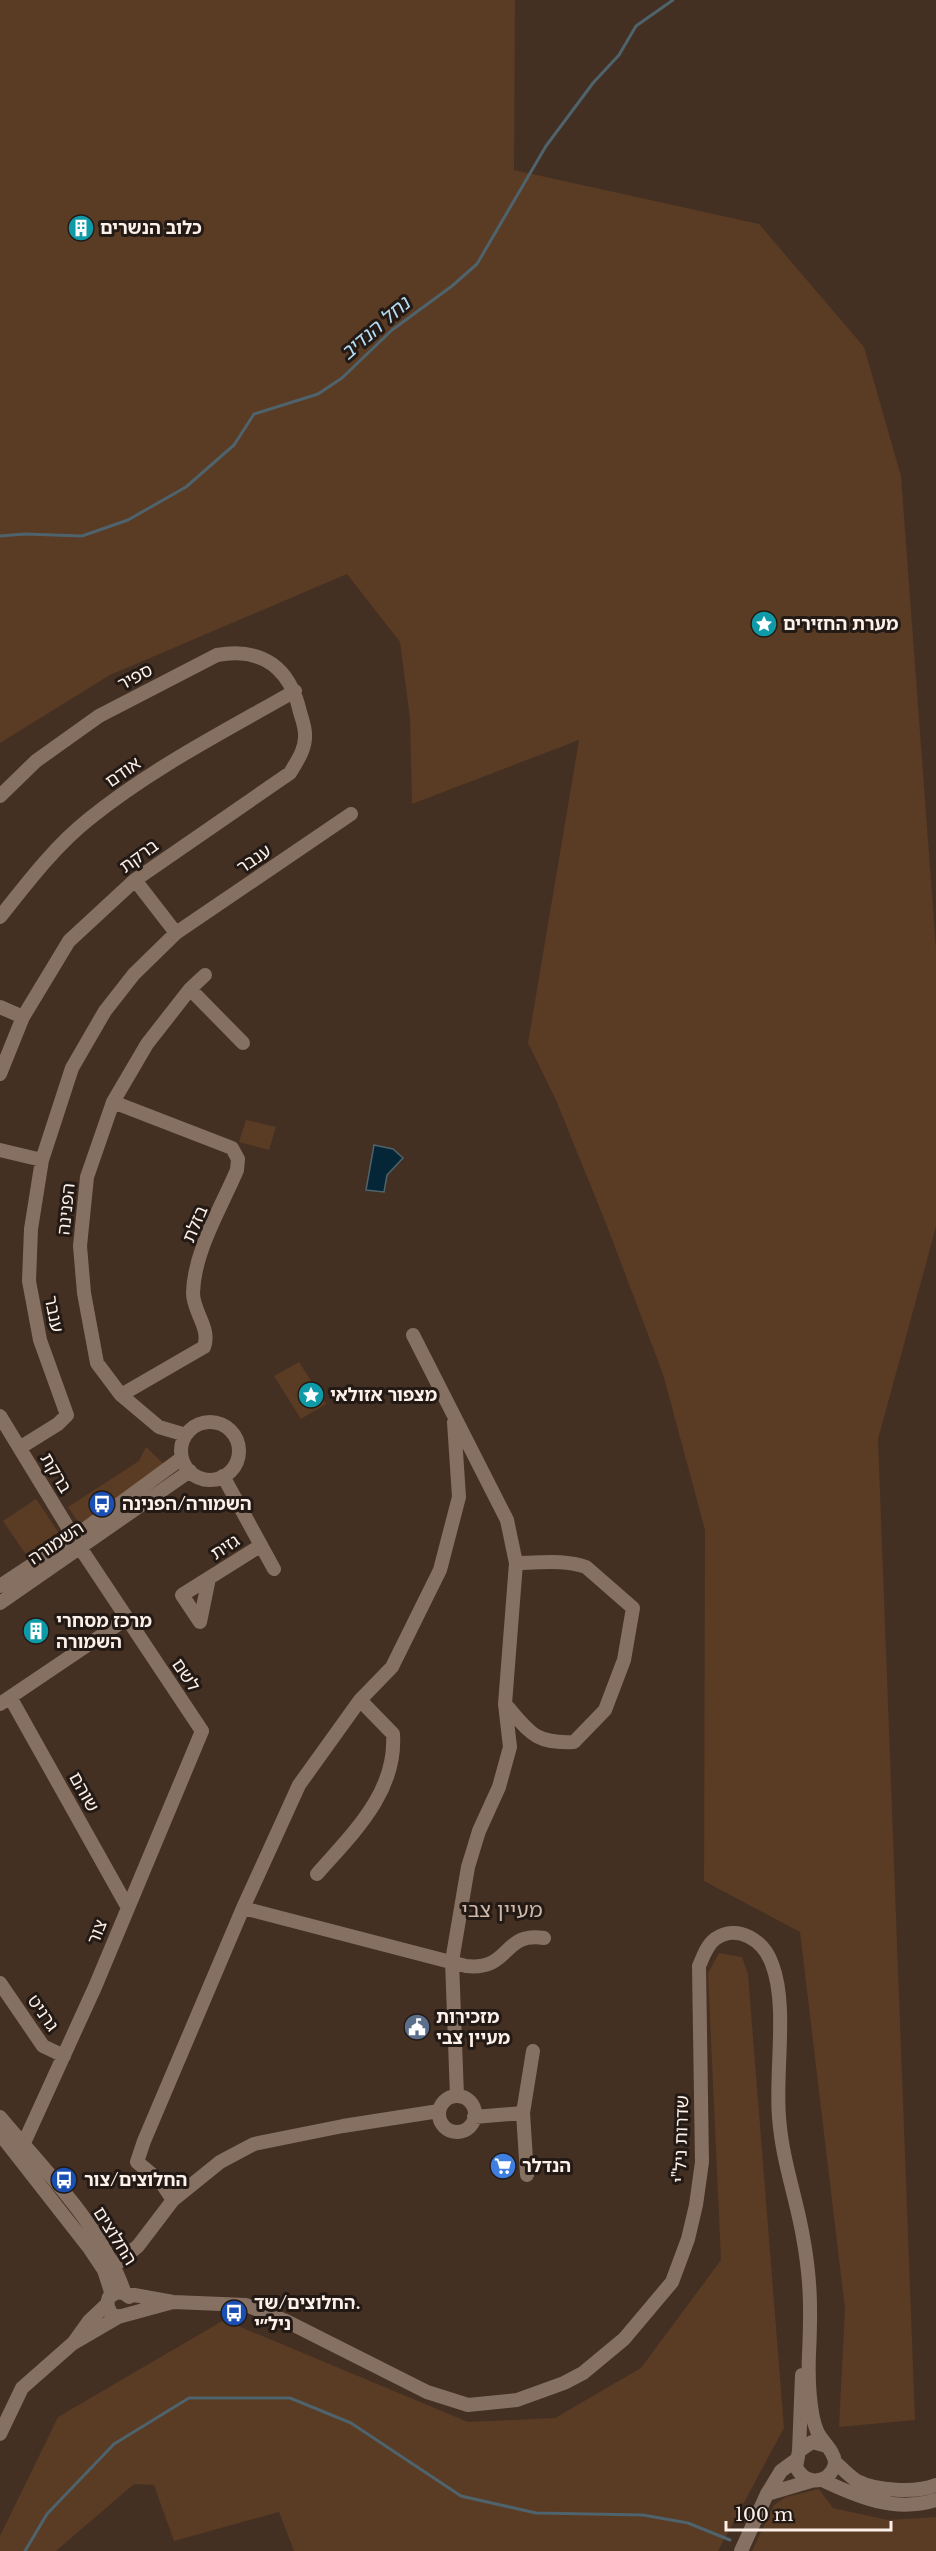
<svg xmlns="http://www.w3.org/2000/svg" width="936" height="2551" font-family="'Libre Baskerville','Noto Sans Hebrew',serif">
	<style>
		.green { fill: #5a3b24 }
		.water { fill: #042637; stroke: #4f636c; stroke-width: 1.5 }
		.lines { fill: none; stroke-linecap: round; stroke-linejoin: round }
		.stream { stroke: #4f636c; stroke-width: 3 }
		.minor { stroke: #867062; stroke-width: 14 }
		.labels { text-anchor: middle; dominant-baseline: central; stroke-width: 6; stroke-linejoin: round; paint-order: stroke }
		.poi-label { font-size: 18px; font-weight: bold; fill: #fdf0e8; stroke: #231a15; text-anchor: start }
		.street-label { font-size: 18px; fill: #fdf0e8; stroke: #231a15 }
		.water-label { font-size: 20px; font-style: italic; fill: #b4ddf5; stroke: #231a15 }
		.quarter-label { font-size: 21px; fill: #d0b8a9; stroke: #231a15 }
	</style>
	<rect width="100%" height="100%" fill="#433023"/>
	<path class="green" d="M 0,0 L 515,0 L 514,170 L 759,224 L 864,347 L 901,476 L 936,948 L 936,1227 L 878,1439 L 915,2420 L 839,2427 L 845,2309 L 800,1932 L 704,1881 L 705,1530 L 663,1374 L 607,1226 L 556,1100 L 528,1043 L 579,740 L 412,804 L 410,718 L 400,642 L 347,574 L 110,675 L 0,743 Z
		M 246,1120 L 276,1127 L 269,1150 L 239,1142 Z
		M 299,1362 L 326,1404 L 301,1419 L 274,1376 Z
		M 146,1447 L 168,1468 L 81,1526 L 68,1507 L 139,1461 Z
		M 36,1499 L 63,1539 L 31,1562 L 3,1521 Z
		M 719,1953 L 742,1957 L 748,1974 L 784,2428 L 718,2551 L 294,2551 L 279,2512 L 174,2541 L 154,2485 L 134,2484 L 56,2551 L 0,2551 L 0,2536 L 58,2417 L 224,2320 L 468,2422 L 555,2418 L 641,2368 L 721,2260 L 708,1973 Z
		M 819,2489 L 833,2508 L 888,2520 L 936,2517 L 936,2551 L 752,2551 L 774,2505 L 786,2497 Z"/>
	<path class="water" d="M 374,1145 L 393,1149 L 403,1158 L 387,1175 L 384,1192 L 366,1190 Z"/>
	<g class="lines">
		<path class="stream" d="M 0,536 L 25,534 L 82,536 L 128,520 L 186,487 L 234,445 L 254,414 L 318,394 L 342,378 L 392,330 L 452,286 L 477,264 L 546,146 L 593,83 L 619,55 L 636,26 L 673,0
			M 25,2551 L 47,2514 L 114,2444 L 189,2398 L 290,2398 L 351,2423 L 461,2496 L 536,2513 L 643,2515 L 688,2523 L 730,2540"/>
		<path class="minor" d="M 0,796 L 36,761 L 99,716 L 217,655 C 263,647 290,668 300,712 C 302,719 305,727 305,734 C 306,749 297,761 290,773 L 135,880 L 69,941 L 23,1017 L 0,1074
			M 135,880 L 176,933
			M 0,917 C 27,883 54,847 89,819 C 152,768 225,731 295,691
			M 190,989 L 243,1043
			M 0,1007 L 23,1017
			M 113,1102 L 232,1148 L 238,1159 L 237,1170 C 221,1208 194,1251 193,1293 C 193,1312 211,1328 204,1347 L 121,1395
			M 0,1150 L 42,1160
			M 413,1335 L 507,1520 L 516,1563 L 505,1704 L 510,1747 L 499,1787 L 479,1831 L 468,1867 L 452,1961 L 457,2096
			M 0,1416 L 81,1549 L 202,1731 L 95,1987 L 23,2145
			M181 1451a29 29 0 1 1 58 0a29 29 0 1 1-58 0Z
			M 186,1435 L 159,1427 L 121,1395 L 97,1363 L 84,1293 L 80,1246 L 87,1177 L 113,1102 L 147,1044 L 190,989 L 205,975
			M 21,1447 L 58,1424 L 67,1415 L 40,1340 L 29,1281 L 31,1229 L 42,1160 L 72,1068 L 105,1011 L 134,974 L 176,933 L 351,814
			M 223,1476 L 274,1569
			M 209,1578 L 200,1622 L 182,1595 L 260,1546
			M 0,1586 L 74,1537 L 182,1458
			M 0,1603 L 190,1471
			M 10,1697 L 127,1906
			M 360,1700 L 392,1667 L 440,1570 L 459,1497 L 454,1422
			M 0,1704 L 126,1619
			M 505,1704 C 530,1732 534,1744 574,1742 L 605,1710 L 624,1660 L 633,1608 L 586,1567 C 564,1559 539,1563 516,1563
			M 243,1908 L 466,1966 C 511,1971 502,1931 544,1938
			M 0,1983 L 43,2046 L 64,2056
			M439 2114a18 18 0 1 1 36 0a18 18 0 1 1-36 0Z
			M 0,2117 C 46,2172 102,2226 125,2294 L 129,2297
			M 474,2117 L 523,2113
			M 0,2134 L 90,2249 L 104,2270 L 112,2295
			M 527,2175 L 523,2113 L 533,2051
			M 173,2200 L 161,2182 L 137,2162 L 144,2141 L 243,1908 L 299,1785 L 360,1700 L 393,1734 C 397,1792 353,1833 317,1874
			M 104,2270 L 115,2265 L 138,2246 L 173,2200 L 220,2162 L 254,2144 L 343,2126 L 439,2111
			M 173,2302 L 118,2317 L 111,2314 L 107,2304 L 109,2297 L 118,2292 L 173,2302 L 246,2305 L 286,2321 L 427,2392 L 468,2405 L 517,2400 L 564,2383 L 583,2373 L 624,2339 L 672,2282 L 688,2239 L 696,2205 L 702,2162 L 699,1966 C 703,1957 707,1945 715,1939 C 738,1923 764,1941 772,1964 C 788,2005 775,2072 779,2117 C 782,2160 796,2196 803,2237 C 811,2280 811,2311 809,2354 C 808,2375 809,2412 817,2431 C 821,2441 834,2450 835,2462 C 835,2468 831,2473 827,2477 C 814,2484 803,2480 796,2467 L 799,2451 L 812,2442 L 827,2446
			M 74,2342 L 89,2321 L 107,2304
			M 0,2434 L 22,2388 L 72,2344 L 120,2316
			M 799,2451 L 802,2375
			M 835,2462 C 842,2468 849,2476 857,2481 C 876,2491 916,2493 936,2485
			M 822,2480 C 858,2497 895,2513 936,2500
			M 767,2494 L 811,2481
			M 741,2551 L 767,2494 L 781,2471 L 796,2460"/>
	</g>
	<defs>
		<symbol id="building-disc" viewBox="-11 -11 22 22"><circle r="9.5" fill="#0f9aa8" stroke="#231a15"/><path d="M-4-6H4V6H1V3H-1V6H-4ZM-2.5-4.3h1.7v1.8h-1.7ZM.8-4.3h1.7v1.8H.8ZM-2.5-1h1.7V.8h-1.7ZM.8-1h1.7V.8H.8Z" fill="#fff"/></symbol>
		<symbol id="sight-disc" viewBox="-11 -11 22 22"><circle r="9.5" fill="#0f9aa8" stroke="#231a15"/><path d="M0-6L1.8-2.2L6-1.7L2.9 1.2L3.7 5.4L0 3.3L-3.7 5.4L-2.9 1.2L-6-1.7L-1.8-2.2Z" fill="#fff"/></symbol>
		<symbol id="bus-disc" viewBox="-11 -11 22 22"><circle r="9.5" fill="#1a4fb4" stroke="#231a15"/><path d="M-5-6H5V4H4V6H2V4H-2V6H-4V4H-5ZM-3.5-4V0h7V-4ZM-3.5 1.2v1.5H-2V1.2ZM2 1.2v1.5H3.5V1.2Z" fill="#fff"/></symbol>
		<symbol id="civic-disc" viewBox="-11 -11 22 22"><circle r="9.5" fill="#5c6f8a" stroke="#231a15"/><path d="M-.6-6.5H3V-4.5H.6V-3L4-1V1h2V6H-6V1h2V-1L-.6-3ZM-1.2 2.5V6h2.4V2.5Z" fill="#fff"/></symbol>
		<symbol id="supermarket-disc" viewBox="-11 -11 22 22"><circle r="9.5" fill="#3f7fe0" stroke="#231a15"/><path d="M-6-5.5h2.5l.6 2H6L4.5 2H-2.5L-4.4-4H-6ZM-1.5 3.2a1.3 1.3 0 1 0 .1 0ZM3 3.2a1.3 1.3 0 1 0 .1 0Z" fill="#fff"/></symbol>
	</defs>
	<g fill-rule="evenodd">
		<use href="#building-disc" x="66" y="213" width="30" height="30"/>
		<use href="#sight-disc" x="749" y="609" width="30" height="30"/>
		<use href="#sight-disc" x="296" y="1380" width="30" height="30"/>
		<use href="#bus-disc" x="87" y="1489" width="30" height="30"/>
		<use href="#building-disc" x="21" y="1616" width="30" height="30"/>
		<use href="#civic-disc" x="402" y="2012" width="30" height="30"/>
		<use href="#supermarket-disc" x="488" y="2151" width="30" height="30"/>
		<use href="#bus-disc" x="49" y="2165" width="30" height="30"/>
		<use href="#bus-disc" x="219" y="2298" width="30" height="30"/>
	</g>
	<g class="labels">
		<g class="poi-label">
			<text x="100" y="228">כלוב הנשרים</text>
			<text x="783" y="624">מערת החזירים</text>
			<text x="330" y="1395">מצפור אזולאי</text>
			<text x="122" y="1504">השמורה/הפנינה</text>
			<text x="56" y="1621">מרכז מסחרי<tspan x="56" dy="21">השמורה</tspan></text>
			<text x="436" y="2017">מזכירות<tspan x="436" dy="21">מעיין צבי</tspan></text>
			<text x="522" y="2166">הנדלר</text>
			<text x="84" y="2180">החלוצים/צור</text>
			<text x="254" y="2303">החלוצים/שד.<tspan x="254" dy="21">ניל״י</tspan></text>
		</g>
		<g class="street-label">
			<text transform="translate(135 677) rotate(-28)">ספיר</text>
			<text transform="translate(123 772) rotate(-35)">אודם</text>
			<text transform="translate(139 856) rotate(-36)">ברקת</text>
			<text transform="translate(254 859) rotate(-34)">ענבר</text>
			<text transform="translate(66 1209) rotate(-84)">הפנינה</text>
			<text transform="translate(195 1224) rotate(-67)">בזלת</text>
			<text transform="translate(54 1314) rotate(79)">ענבר</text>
			<text transform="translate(56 1473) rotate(59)">ברקת</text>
			<text transform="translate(56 1543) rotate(-34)">השמורה</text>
			<text transform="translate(225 1547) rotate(-33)">גזית</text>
			<text transform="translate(186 1675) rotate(56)">לשם</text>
			<text transform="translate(84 1792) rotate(61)">שוהם</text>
			<text transform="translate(97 1932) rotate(-68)">צור</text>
			<text transform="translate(43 2013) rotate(55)">גרניט</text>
			<text transform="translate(681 2139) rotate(-88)">שדרות ניל"י</text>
			<text transform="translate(115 2236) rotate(58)">החלוצים</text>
		</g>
		<g class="water-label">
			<text transform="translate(375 328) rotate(-41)">נחל הנדיב</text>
		</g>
		<g class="quarter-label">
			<text x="502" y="1910">מעיין צבי</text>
		</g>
	</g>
	<path d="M726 2521v9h165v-9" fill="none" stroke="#fdf0e8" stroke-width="3"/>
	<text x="735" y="2521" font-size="18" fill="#fdf0e8" stroke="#231a15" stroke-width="4.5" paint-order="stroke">100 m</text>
</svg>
